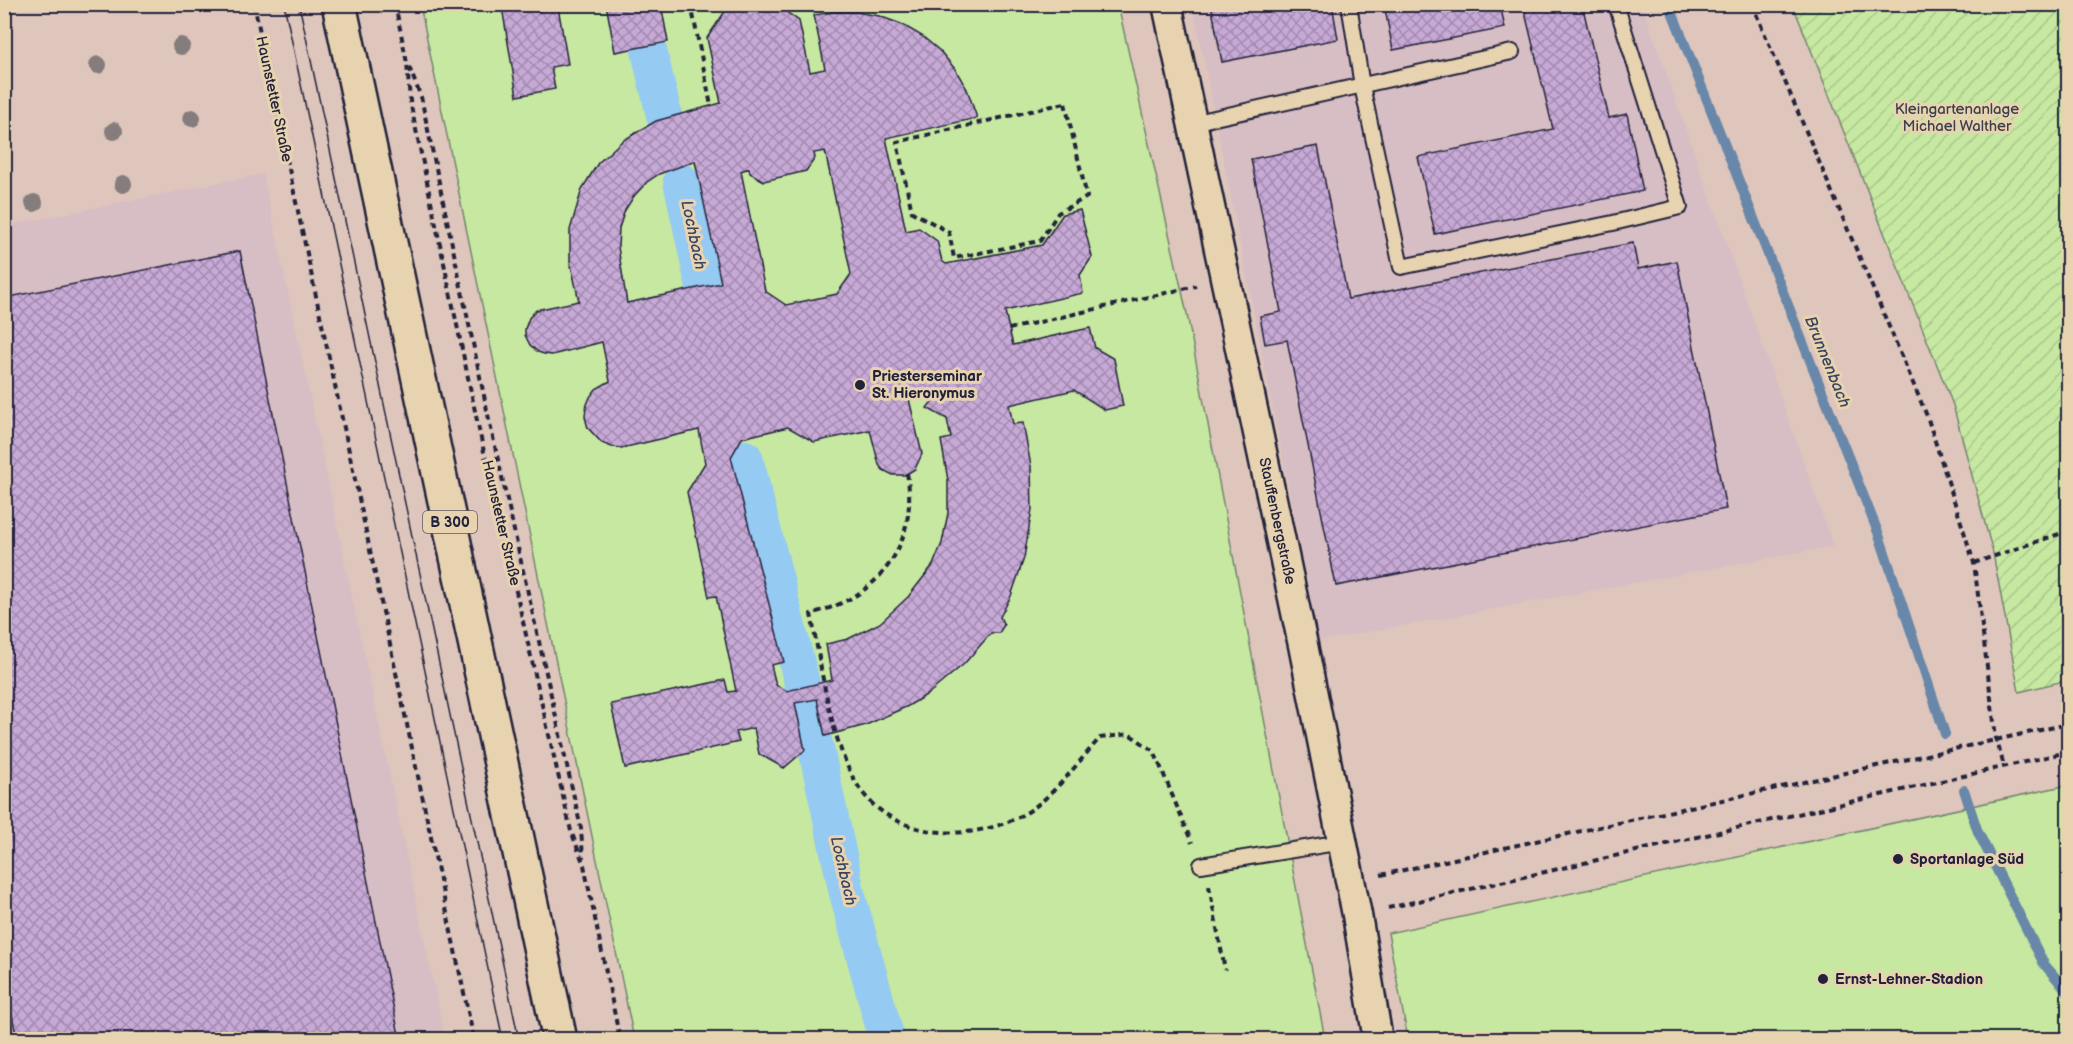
<svg xmlns="http://www.w3.org/2000/svg" width="2073" height="1044" font-family="'Balsamiq Sans',sans-serif">
	<style>
		.built { fill: #d7bdc4 }
		.park { fill: #c6e8a1; stroke: #74856e; stroke-width: 1.5 }
		.garden { fill: url(#garden-furrows); stroke: #74856e; stroke-width: 1.5 }
		.lines { fill: none; stroke-linecap: round; stroke-linejoin: round }
		.stream { stroke: #6787a9; stroke-width: 10 }
		.canal { stroke: #95caf3; stroke-width: 36 }
		.building { fill: url(#building-cross-hatch); stroke: #22223b; stroke-width: 1.5; fill-rule: evenodd }
		.service-casing { stroke: #22223b; stroke-width: 18 }
		.minor-casing { stroke: #22223b; stroke-width: 33 }
		.primary-casing { stroke: #22223b; stroke-width: 38 }
		.path { stroke: #22223b; stroke-width: 4; stroke-dasharray: 6 4.5; stroke-linecap: butt }
		.service { stroke: #e8d3b1; stroke-width: 14 }
		.minor { stroke: #e8d3b1; stroke-width: 28 }
		.primary { stroke: #e8d3b1; stroke-width: 33 }
		.tram { stroke: #22223b; stroke-width: 1.5 }
		.tree { fill: #847c7d }
		.poi-dot { fill: #22223b; stroke: #e8d3b1; stroke-width: 2 }
		.labels { text-anchor: middle; dominant-baseline: central; stroke-width: 6; stroke-linejoin: round; paint-order: stroke }
		.shield { fill: #e8d3b1; stroke: #5d575e; stroke-width: 1.5 }
		.shield-label { font-size: 14px; font-weight: bold; fill: #22223b }
		.street-label { font-size: 15px; fill: #22223b; stroke: #e8d3b1 }
		.park-label { font-size: 15px; fill: #3b404a; stroke: #e8d3b1 }
		.poi-label { font-size: 15px; font-weight: bold; fill: #22223b; stroke: #e8d3b1; text-anchor: start }
		.water-label { font-size: 16px; font-style: italic; fill: #394460; stroke: #e8d3b1 }
	</style>
	<defs>
		<pattern id="garden-furrows" width="10" height="10" patternUnits="userSpaceOnUse" patternTransform="scale(1.5)"><rect width="10" height="10" fill="#c6e8a1"/><path d="M-1 1l2-2M0 10L10 0M9 11l2-2" fill="none" stroke="#aac78c"/></pattern>
		<pattern id="building-cross-hatch" width="8" height="8" patternUnits="userSpaceOnUse" patternTransform="scale(1.5)"><rect width="8" height="8" fill="#c7a9d6"/><path d="M0 0l8 8M0 8l8-8" fill="none" stroke="#a189af"/></pattern>
	</defs>
	<rect width="100%" height="100%" fill="#dec6bc"/>
	<filter id="ink" filterUnits="userSpaceOnUse"><feTurbulence type="fractalNoise" baseFrequency=".0167" numOctaves="2"/><feDisplacementMap in="SourceGraphic" scale="12" xChannelSelector="R" yChannelSelector="G"/><feConvolveMatrix kernelMatrix="1 2 1 2 8 2 1 2 1" color-interpolation-filters="sRGB"/></filter>
	<g filter="url(#ink)">
		<path class="built" d="M 1193,5 L 1642,5 L 1833,546 L 1319,641 Z
			M 263,174 L 445,1039 L 5,1040 L 5,226 Z"/>
		<path class="park" d="M 420,5 L 1118,5 L 1187,314 L 1325,1039 L 634,1039 Z
			M 2068,785 L 2068,1039 L 1408,1039 L 1388,933 Z"/>
		<path class="garden" d="M 1793,5 L 2068,5 L 2068,680 L 2019,692 L 1993,553 L 1953,405 Z"/>
		<g class="lines">
			<path class="stream" d="M 1669,4 L 1879,535 L 1945,734
				M 1964,790 L 1978,832 L 2044,964 L 2068,992"/>
			<path class="canal" d="M 649,51 L 665,119
				M 681,181 L 704,288
				M 745,458 L 803,687
				M 806,702 L 847,893 L 887,1040"/>
		</g>
		<path class="building" d="M 514,4 L 536,4 L 538,11 L 558,7 L 568,64 L 551,67 L 555,89 L 517,96 L 502,7 Z
			M 606,4 L 661,4 L 668,42 L 615,52 Z
			M 730,4 L 775,4 L 799,21 L 810,72 L 825,69 L 814,15 L 833,12 L 856,12 L 879,16 L 901,24 L 922,36 L 940,51 L 955,69 L 967,89 L 977,118 L 886,138 L 906,231 L 919,228 L 937,241 L 942,261 L 946,264 L 1042,245 L 1063,214 L 1080,210 L 1092,257 L 1080,275 L 1083,293 L 1005,311 L 1009,329 L 1013,345 L 1090,328 L 1095,348 L 1114,359 L 1123,406 L 1105,410 L 1074,390 L 1009,405 L 1013,424 L 1023,423 L 1031,466 L 1032,509 L 1024,558 L 1011,596 L 1000,617 L 1004,625 L 999,633 L 991,633 L 964,664 L 928,694 L 908,706 L 866,725 L 825,736 L 817,699 L 795,703 L 805,750 L 784,768 L 759,754 L 754,728 L 736,732 L 739,742 L 625,768 L 611,704 L 725,680 L 728,692 L 736,691 L 716,596 L 709,597 L 687,492 L 705,463 L 699,430 L 622,448 L 612,447 L 602,443 L 588,428 L 585,417 L 586,407 L 590,397 L 596,389 L 610,381 L 602,342 L 552,355 L 544,354 L 538,352 L 530,345 L 525,335 L 525,329 L 529,318 L 536,310 L 579,301 L 570,261 L 570,230 L 582,189 L 598,163 L 622,141 L 656,121 L 721,103 L 707,38 ZM 825,151 L 851,274 L 837,294 L 786,305 L 765,291 L 741,171 L 749,168 L 750,173 L 764,181 L 806,171 L 815,158 L 814,153 ZM 695,161 L 721,283 L 627,303 L 618,247 L 619,228 L 625,210 L 634,196 L 647,182 L 659,174 ZM 932,394 L 934,399 L 927,408 L 947,419 L 951,438 L 941,440 L 948,480 L 948,513 L 942,543 L 933,565 L 908,597 L 880,623 L 848,639 L 826,644 L 832,680 L 787,691 L 776,685 L 771,665 L 784,662 L 731,457 L 742,438 L 788,427 L 814,442 L 870,430 L 879,465 L 883,470 L 893,475 L 905,475 L 915,469 L 922,454 L 909,399 Z
			M 1211,4 L 1332,4 L 1338,39 L 1222,62 Z
			M 1384,4 L 1500,4 L 1505,28 L 1393,50 Z
			M 1523,4 L 1582,4 L 1609,118 L 1627,114 L 1643,191 L 1435,234 L 1418,157 L 1553,129 Z
			M 1318,146 L 1348,299 L 1633,243 L 1638,269 L 1677,261 L 1726,509 L 1336,586 L 1287,340 L 1265,344 L 1260,316 L 1281,312 L 1251,159 Z
			M 240,251 L 400,1040 L 17,1040 L 4,975 L 4,298 Z"/>
		<g class="lines">
			<defs>
				<path id="service" d="M 1349,4 L 1362,86 L 1401,267 L 1613,223 L 1680,207 L 1616,4
					M 1192,123 L 1512,52
					M 1201,865 L 1342,842"/>
				<path id="minor" d="M 1167,4 L 1303,645 L 1357,915 L 1378,1040"/>
				<path id="primary" d="M 339,4 L 560,1040"/>
			</defs>
			<use href="#service" class="service-casing"/>
			<use href="#minor" class="minor-casing"/>
			<use href="#primary" class="primary-casing"/>
			<path class="path" d="M 254,4 L 474,1040
				M 395,4 L 407,63 L 410,101 L 479,430 L 571,831 L 584,865 L 620,1040
				M 691,4 L 711,106
				M 1752,4 L 1927,416 L 1974,563 L 1996,738 L 2004,766
				M 409,67 L 421,97 L 490,424 L 581,828 L 583,858
				M 1065,103 L 1087,197 L 1058,213 L 1040,241 L 954,258 L 949,232 L 912,212 L 897,142 Z
				M 1009,329 L 1196,286
				M 907,473 C 917,531 892,582 837,605 C 829,609 819,611 811,614 C 821,664 831,748 860,789 C 895,841 976,843 1026,813 C 1055,795 1077,763 1100,738 L 1129,734 L 1154,751 L 1192,843
				M 1974,563 L 2068,531
				M 1381,875 L 2068,724
				M 1209,886 L 1225,970
				M 1388,908 L 2068,752"/>
			<use href="#service" class="service"/>
			<use href="#minor" class="minor"/>
			<use href="#primary" class="primary"/>
			<path class="tram" d="M 284,4 L 503,1040
				M 299,4 L 519,1040"/>
		</g>
		<g class="tree">
			<circle cx="181" cy="46" r="9"/>
			<circle cx="98" cy="65" r="9"/>
			<circle cx="192" cy="118" r="9"/>
			<circle cx="114" cy="131" r="9"/>
			<circle cx="123" cy="184" r="9"/>
			<circle cx="34" cy="203" r="9"/>
		</g>
	</g>
	<g class="poi-dot">
		<circle cx="860" cy="385" r="6"/>
		<circle cx="1898" cy="859" r="6"/>
		<circle cx="1823" cy="979" r="6"/>
	</g>
	<g class="labels">
		<rect class="shield" x="423" y="511" width="54" height="22" rx="4.5"/>
		<g class="shield-label">
			<text x="450" y="522">B 300</text>
		</g>
		<g class="street-label">
			<text transform="translate(274 99) rotate(78)">Haunstetter Straße</text>
			<text transform="translate(1277 521) rotate(78)">Stauffenbergstraße</text>
			<text transform="translate(501 523) rotate(77)">Haunstetter Straße</text>
		</g>
		<g class="park-label">
			<text x="1957" y="109">Kleingartenanlage<tspan x="1957" dy="17">Michael Walther</tspan></text>
		</g>
		<g class="poi-label">
			<text x="872" y="376">Priesterseminar<tspan x="872" dy="17">St. Hieronymus</tspan></text>
			<text x="1910" y="859">Sportanlage Süd</text>
			<text x="1835" y="979">Ernst-Lehner-Stadion</text>
		</g>
		<g class="water-label">
			<text transform="translate(693 235) rotate(78)">Lochbach</text>
			<text transform="translate(1827 362) rotate(68)">Brunnenbach</text>
			<text transform="translate(843 871) rotate(77)">Lochbach</text>
		</g>
	</g>
	<rect width="2073" height="1044" fill="none" stroke="#e8d3b1" stroke-width="24"/>
	<rect x="12" y="12" width="2049" height="1020" fill="none" stroke="#22223b" stroke-width="2" filter="url(#ink)"/>
</svg>
